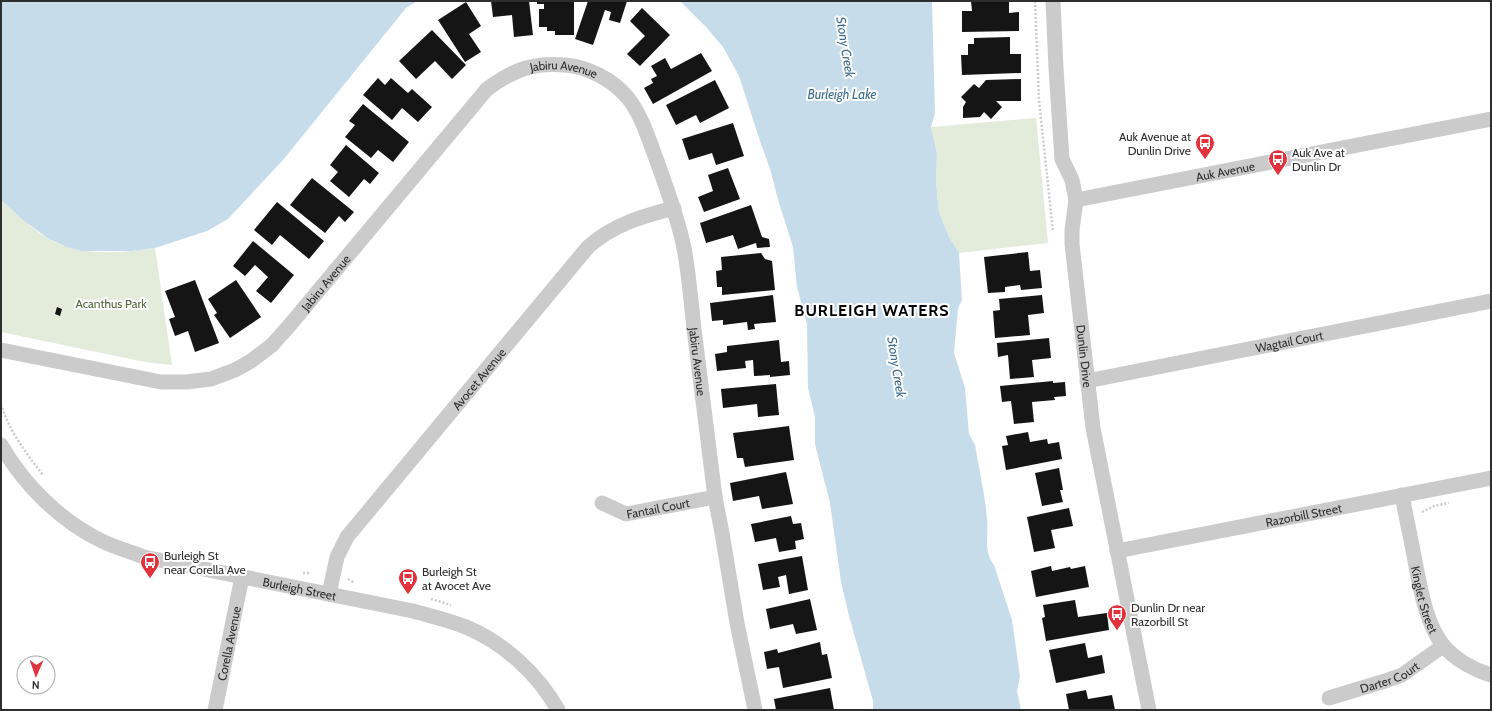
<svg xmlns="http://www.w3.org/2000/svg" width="1492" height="711" font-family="Cabin,sans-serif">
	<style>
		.green { fill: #e3ebdb }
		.water { fill: #c7dceb }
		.building { fill: #151515 }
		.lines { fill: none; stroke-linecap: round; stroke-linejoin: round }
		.path { stroke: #cbcbcb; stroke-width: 2.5; stroke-dasharray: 2 2; stroke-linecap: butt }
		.minor { stroke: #cbcbcb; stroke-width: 15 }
		.labels { text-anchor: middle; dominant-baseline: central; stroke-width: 4; stroke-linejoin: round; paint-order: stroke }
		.street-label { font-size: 12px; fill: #2e2e2e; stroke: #fff }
		.poi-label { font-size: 12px; fill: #2e2e2e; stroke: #fff; text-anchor: start }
		.park-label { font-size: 12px; fill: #50683c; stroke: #fff }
		.water-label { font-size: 13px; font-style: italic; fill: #3d6d8e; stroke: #fff }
		.district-label { font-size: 16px; font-weight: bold; letter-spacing: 1px; fill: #000; stroke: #fff }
	</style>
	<rect width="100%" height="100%" fill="#fff"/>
	<path class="green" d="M 1036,118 L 1048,243 L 959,253 L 949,237 L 939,212 L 936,182 L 937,153 L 931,127 Z
		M 1,200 C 16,213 31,229 49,239 C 80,257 120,253 155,248 L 172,365 L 145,362 L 1,332 Z"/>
	<path class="water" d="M 1,1 L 417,1 L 406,8 L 283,160 L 228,219 L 207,231 L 155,248 L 132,251 L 82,251 L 67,247 L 49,239 L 24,221 L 1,200 Z
		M 680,1 L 932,1 L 935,113 L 931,127 L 937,153 L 936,182 L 939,212 L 949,237 L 959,253 L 962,300 L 958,308 L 954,353 L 965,388 L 969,434 L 975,445 C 979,469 985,494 987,519 C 989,535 983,551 994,565 L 1012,620 L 1020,676 L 1017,691 L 1021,710 L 873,710 L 873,701 L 849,616 L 841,582 L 830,503 L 815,444 L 815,417 L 808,388 L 807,324 L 797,287 L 793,247 L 779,203 L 770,169 L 760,141 L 739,76 L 723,47 L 706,27 Z"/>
	<path class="building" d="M 491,1 L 529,1 L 533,35 L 514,37 L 512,15 L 493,17 Z
		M 537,1 L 574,1 L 574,35 L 555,35 L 555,31 L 547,31 L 547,27 L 539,27 L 539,9 L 544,9 L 544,4 L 537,4 Z
		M 588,1 L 627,1 L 620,23 L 609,20 L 611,12 L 605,10 L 593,45 L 575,39 Z
		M 971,1 L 1009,1 L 1009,13 L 1019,12 L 1019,31 L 962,32 L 962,11 L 972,11 Z
		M 466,2 L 481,26 L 469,34 L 481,52 L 465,62 L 438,20 Z
		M 642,8 L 670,35 L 640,66 L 627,54 L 645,36 L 630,21 Z
		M 432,30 L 466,65 L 452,79 L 435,61 L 416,79 L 399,61 Z
		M 1010,37 L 1010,54 L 1021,54 L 1021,73 L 962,75 L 961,55 L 968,55 L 968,44 L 974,44 L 974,38 Z
		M 701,53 L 712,71 L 653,104 L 644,88 L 653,83 L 651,79 L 657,76 L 651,66 L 665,58 L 671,69 Z
		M 378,78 L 385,85 L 391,78 L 408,93 L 412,89 L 432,107 L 418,122 L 402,108 L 392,120 L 363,95 Z
		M 1021,79 L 1021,101 L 996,101 L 1002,107 L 991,119 L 984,112 L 980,117 L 963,118 L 963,107 L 966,102 L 961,97 L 974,84 L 979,88 L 986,80 Z
		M 715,80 L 729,108 L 700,123 L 696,115 L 676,125 L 666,105 Z
		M 363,104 L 409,142 L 393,162 L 378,150 L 371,158 L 345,137 L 355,125 L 349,121 Z
		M 733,123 L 744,156 L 716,165 L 712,153 L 689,160 L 682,139 Z
		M 346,145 L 379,173 L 370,184 L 364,179 L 349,197 L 330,181 L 338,172 L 330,165 Z
		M 728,168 L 740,199 L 704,212 L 698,197 L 713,191 L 708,175 Z
		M 312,178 L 354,212 L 345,222 L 339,216 L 325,233 L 290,205 Z
		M 277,202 L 324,241 L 309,259 L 280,235 L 272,245 L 254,230 Z
		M 751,205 L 762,237 L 769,239 L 770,247 L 757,248 L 756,243 L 738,249 L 733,235 L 706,243 L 700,223 Z
		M 253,241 L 294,275 L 271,303 L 256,291 L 268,277 L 255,265 L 245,276 L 233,266 Z
		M 1028,252 L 1030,271 L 1040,270 L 1042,288 L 1021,290 L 1020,285 L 1005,287 L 1005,292 L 988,293 L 984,257 Z
		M 761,253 L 765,259 L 772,261 L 775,290 L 722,295 L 722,287 L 717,287 L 716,271 L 722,270 L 721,257 Z
		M 195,280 L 219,343 L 195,352 L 188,331 L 175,336 L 169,319 L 175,317 L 165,291 Z
		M 236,280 L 261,317 L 230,338 L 214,315 L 217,313 L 208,299 Z
		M 773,295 L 776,322 L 754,324 L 755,329 L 748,330 L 747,322 L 723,325 L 723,320 L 712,321 L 710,303 Z
		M 1042,295 L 1044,313 L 1028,315 L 1030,335 L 995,338 L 993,311 L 1000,310 L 999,299 Z
		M 57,307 L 62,309 L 60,316 L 55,314 Z
		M 1049,338 L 1051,358 L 1032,360 L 1034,377 L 1010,379 L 1008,355 L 998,357 L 997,343 Z
		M 779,340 L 781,362 L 789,361 L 790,375 L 770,377 L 770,375 L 754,376 L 753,360 L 745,361 L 746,368 L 717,371 L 715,354 L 727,352 L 727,346 Z
		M 1053,381 L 1053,383 L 1065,382 L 1066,396 L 1054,397 L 1055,400 L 1032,402 L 1034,422 L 1014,424 L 1011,401 L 1002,402 L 1000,386 Z
		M 776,384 L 779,415 L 758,417 L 757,404 L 723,408 L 721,389 Z
		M 789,426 L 794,460 L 745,467 L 743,458 L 737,458 L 733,433 Z
		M 1028,432 L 1030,442 L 1047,439 L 1048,444 L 1059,442 L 1062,459 L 1006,470 L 1002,446 L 1008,445 L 1006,436 Z
		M 1059,468 L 1063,490 L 1060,490 L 1063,502 L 1042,506 L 1035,473 Z
		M 786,472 L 793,504 L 762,509 L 759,496 L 733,501 L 730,483 Z
		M 1069,508 L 1073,526 L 1051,530 L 1055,548 L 1034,552 L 1027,517 Z
		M 791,516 L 793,524 L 801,523 L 804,539 L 795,541 L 796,549 L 779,552 L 776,538 L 755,542 L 751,524 Z
		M 802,556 L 808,590 L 789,594 L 786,575 L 778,577 L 780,587 L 763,590 L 758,564 Z
		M 1051,566 L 1052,571 L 1070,567 L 1071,569 L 1085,566 L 1089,587 L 1036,597 L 1031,571 Z
		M 810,599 L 817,630 L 796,634 L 793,624 L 770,629 L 766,609 Z
		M 1075,600 L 1078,617 L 1107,613 L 1109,630 L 1046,641 L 1042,618 L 1045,617 L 1043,605 Z
		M 820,642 L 822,655 L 827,654 L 832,678 L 783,688 L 779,667 L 767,669 L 764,652 L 777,649 L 778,653 Z
		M 1085,643 L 1088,658 L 1102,655 L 1105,673 L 1056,683 L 1049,650 Z
		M 830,688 L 834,710 L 776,710 L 774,699 Z
		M 1086,690 L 1088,699 L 1112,695 L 1115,710 L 1069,710 L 1066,694 Z"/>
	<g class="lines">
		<path class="path" d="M 1035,1 L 1039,100 L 1053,232
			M 1,404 C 9,431 26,453 43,475
			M 1422,512 L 1434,506 L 1449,503
			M 303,573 L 311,573
			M 348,579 L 355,583
			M 431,599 L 451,605"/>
		<g class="minor">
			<path id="s1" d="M 1053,1 L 1056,68 L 1062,159 L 1072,180 L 1076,200 L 1072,230 L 1072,244 L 1093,428 L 1149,710"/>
			<path id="s2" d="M 1076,200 L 1491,119"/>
			<path id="s3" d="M 1,350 L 161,382 L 186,382 L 211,379 L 235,370 L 251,361 L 272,345 L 289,326 L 487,89 C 513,70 533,62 565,65 C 589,67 613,80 628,98 C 642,116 649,140 657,161 C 667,190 678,218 684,248 C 689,274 691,302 694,329 C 701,385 708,441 715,497 L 722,533 L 737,623 L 755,710"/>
			<path id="s4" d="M 1087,381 L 1491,301"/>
			<path id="s5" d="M 1,445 C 24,485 61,522 104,542 C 117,548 131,552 144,557 L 413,611 C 431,616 449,620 466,627 C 504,643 538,674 558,710"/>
			<path id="s6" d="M 1402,495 C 1406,517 1411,539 1415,561 C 1420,587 1426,624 1443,645 C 1454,659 1474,670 1491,675"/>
			<path id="s7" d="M 602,503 L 626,514 L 715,497"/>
			<path id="s8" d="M 1117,551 L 1491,478"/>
			<path id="s9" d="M 329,594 L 337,557 L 347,537 L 588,247 C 614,224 641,217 674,208"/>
			<path id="s10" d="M 1329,698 L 1385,681 L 1402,675 L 1443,646"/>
			<path id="s11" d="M 215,710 L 242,577"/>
		</g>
	</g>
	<defs>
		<symbol id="bus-pin" viewBox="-11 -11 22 30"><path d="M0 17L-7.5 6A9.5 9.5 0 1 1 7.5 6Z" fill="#e2323c" stroke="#fff"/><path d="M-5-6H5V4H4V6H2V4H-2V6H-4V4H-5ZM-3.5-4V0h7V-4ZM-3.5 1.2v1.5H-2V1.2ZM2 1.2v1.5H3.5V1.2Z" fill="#fff"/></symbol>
	</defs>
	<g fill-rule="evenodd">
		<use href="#bus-pin" x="1194" y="132" width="22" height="30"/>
		<use href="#bus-pin" x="1267" y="148" width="22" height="30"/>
		<use href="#bus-pin" x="139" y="551" width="22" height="30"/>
		<use href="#bus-pin" x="397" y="567" width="22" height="30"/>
		<use href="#bus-pin" x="1106" y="603" width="22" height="30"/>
	</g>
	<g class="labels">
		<g class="street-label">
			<text stroke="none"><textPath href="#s3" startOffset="701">Jabiru Avenue</textPath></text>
			<text stroke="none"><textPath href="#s2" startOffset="152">Auk Avenue</textPath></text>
			<text stroke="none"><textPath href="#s3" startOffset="366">Jabiru Avenue</textPath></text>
			<text stroke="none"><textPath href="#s4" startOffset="206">Wagtail Court</textPath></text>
			<text stroke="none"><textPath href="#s1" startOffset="359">Dunlin Drive</textPath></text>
			<text stroke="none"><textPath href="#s3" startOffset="1050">Jabiru Avenue</textPath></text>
			<text stroke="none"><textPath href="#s9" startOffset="266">Avocet Avenue</textPath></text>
			<text stroke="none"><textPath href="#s7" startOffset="59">Fantail Court</textPath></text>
			<text stroke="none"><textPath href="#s8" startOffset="190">Razorbill Street</textPath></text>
			<text stroke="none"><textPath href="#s5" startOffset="345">Burleigh Street</textPath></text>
			<text stroke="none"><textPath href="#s6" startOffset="107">Kinglet Street</textPath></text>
			<text stroke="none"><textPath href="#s11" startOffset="68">Corella Avenue</textPath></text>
			<text stroke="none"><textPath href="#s10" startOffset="64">Darter Court</textPath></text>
		</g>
		<g class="poi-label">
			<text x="1191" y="136" text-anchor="end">Auk Avenue at<tspan x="1191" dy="14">Dunlin Drive</tspan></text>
			<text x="1292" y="152">Auk Ave at<tspan x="1292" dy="14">Dunlin Dr</tspan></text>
			<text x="164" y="555">Burleigh St<tspan x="164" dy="14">near Corella Ave</tspan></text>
			<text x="422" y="571">Burleigh St<tspan x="422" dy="14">at Avocet Ave</tspan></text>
			<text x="1131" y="607">Dunlin Dr near<tspan x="1131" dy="14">Razorbill St</tspan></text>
		</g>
		<g class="park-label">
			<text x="111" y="303">Acanthus Park</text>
		</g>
		<g class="water-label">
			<text transform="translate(846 47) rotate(81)">Stony Creek</text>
			<text x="842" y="94">Burleigh Lake</text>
			<text transform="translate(897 367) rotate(81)">Stony Creek</text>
		</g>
		<g class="district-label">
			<text x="872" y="310">BURLEIGH WATERS</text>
		</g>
	</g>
	<rect width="1492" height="711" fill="none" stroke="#2e2e2e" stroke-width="4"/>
	<g transform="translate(36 675) rotate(182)"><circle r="19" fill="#ffffff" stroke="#ababab"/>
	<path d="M0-3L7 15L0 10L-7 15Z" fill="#e2323c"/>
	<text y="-6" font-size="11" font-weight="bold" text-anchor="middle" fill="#2e2e2e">N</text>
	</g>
</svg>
